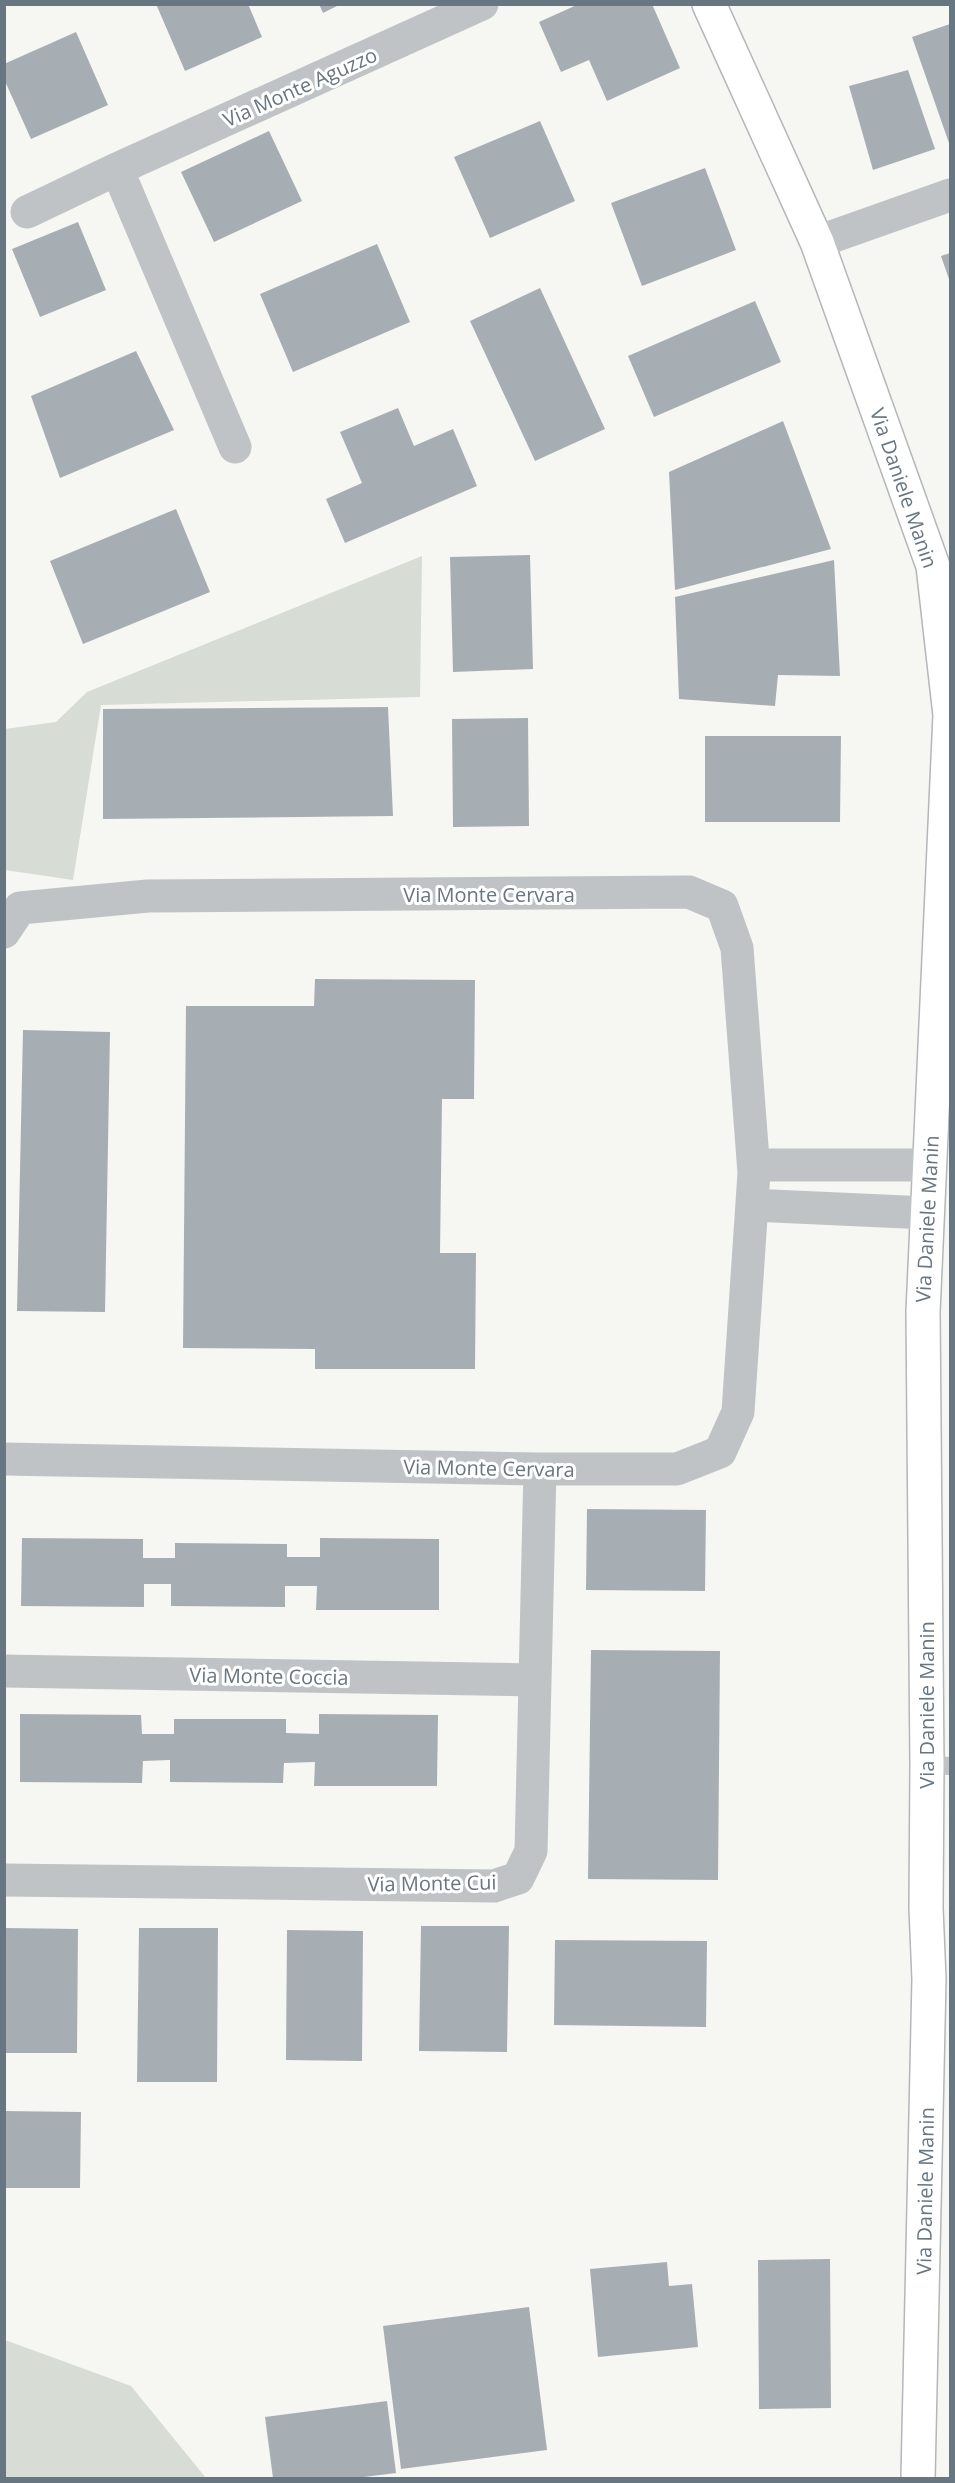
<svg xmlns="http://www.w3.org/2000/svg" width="955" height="2483" font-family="'Open Sans',sans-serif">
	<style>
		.green { fill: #d7dcd4 }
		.building { fill: #a7aeb3 }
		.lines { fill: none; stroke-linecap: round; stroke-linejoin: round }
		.secondary-casing { stroke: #b2b7ba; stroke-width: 36 }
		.lane { stroke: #bfc3c6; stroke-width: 18 }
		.street { stroke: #bfc3c6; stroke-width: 33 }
		.secondary { stroke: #fff; stroke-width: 33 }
		.labels { text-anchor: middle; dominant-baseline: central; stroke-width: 6; stroke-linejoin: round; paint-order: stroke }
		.street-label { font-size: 20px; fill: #687681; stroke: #fff }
	</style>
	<rect width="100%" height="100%" fill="#f6f6f3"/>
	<path class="green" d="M 422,556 L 420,697 L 101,705 L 73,880 L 5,870 L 5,729 L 56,722 L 87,692 Z
		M 5,2340 L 131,2386 L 206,2478 L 5,2478 Z"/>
	<path class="building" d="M 156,4 L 248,4 L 262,37 L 185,71 Z
		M 319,4 L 341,4 L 323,13 Z
		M 579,4 L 652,4 L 680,68 L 607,101 L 589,60 L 561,72 L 539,22 Z
		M 950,24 L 950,146 L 912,37 Z
		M 76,32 L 108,105 L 31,139 L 4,79 L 4,64 Z
		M 908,70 L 935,149 L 873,170 L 849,86 Z
		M 540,121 L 575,201 L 490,238 L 454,157 Z
		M 269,131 L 302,201 L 214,242 L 181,172 Z
		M 705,168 L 736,250 L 642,286 L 611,203 Z
		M 78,222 L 106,290 L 40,317 L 12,249 Z
		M 377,244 L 410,322 L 293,372 L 260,294 Z
		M 950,253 L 950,282 L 941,256 Z
		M 540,288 L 605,429 L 535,461 L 470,321 Z
		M 755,301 L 781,362 L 654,417 L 628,356 Z
		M 136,351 L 174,430 L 60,478 L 31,396 Z
		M 398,408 L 414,446 L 453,429 L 477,486 L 345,543 L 326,499 L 362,483 L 340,432 Z
		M 783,421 L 831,549 L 675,590 L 669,472 Z
		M 176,509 L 210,592 L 83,644 L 50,561 Z
		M 530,555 L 533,669 L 453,672 L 450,557 Z
		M 834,560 L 840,676 L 778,675 L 775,706 L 679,699 L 675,597 Z
		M 388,707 L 393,816 L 103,819 L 103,709 Z
		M 528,718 L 529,826 L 453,827 L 452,719 Z
		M 705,736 L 841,736 L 840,822 L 705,822 Z
		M 315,979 L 475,980 L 474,1099 L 442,1099 L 440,1253 L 476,1253 L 475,1369 L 315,1369 L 315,1349 L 183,1348 L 186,1006 L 314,1006 Z
		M 23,1030 L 110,1032 L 105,1312 L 17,1311 Z
		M 587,1509 L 706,1510 L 705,1591 L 586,1590 Z
		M 22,1538 L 143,1539 L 143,1558 L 175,1558 L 175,1543 L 287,1544 L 287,1557 L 320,1557 L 320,1538 L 439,1539 L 439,1610 L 316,1610 L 317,1586 L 285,1586 L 285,1607 L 171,1606 L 171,1584 L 144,1584 L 144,1607 L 21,1606 Z
		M 591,1650 L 720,1651 L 718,1880 L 588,1879 Z
		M 20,1714 L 141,1715 L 142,1734 L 174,1734 L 174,1719 L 286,1719 L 286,1733 L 319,1734 L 319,1714 L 438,1715 L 437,1786 L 314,1786 L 315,1762 L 284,1763 L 283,1783 L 170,1782 L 170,1760 L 143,1761 L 142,1783 L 20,1782 Z
		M 421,1926 L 509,1926 L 507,2052 L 419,2051 Z
		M 4,1928 L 78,1929 L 77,2053 L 4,2053 Z
		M 139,1928 L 218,1928 L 217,2082 L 137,2082 Z
		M 287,1930 L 363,1931 L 362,2061 L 286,2060 Z
		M 555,1940 L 707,1941 L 706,2027 L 554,2025 Z
		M 4,2111 L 81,2112 L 80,2188 L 4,2188 Z
		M 830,2259 L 831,2408 L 759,2409 L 758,2260 Z
		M 667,2262 L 669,2286 L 692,2284 L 698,2347 L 598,2357 L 590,2269 Z
		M 529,2307 L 547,2450 L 401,2469 L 383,2326 Z
		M 387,2401 L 396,2473 L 356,2478 L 273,2478 L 265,2417 Z"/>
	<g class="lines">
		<defs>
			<path id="secondary" d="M 709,4 L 817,242 L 933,566 L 950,715 L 923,1312 L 927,1765 L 926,1908 L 929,1979 L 918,2478"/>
		</defs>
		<use href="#secondary" class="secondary-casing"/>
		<path class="lane" d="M 927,1765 L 950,1766"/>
		<path class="street" d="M 117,169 L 235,447
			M 27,212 L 117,169 L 482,4
			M 817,242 L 950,195
			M 4,932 L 20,908 L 148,896 L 689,892 L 722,906 L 737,948 L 754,1173 L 738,1412 L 720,1452 L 677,1469 L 540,1469 L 4,1459
			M 754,1165 L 929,1165
			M 752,1205 L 927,1213
			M 4,1671 L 534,1680
			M 4,1880 L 494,1886 L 518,1878 L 531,1851 L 540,1469"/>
		<use href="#secondary" class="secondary"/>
	</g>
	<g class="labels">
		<g class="street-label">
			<text transform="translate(300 87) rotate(-24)">Via Monte Aguzzo</text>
			<text transform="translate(904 488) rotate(71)">Via Daniele Manin</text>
			<text x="489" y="894">Via Monte Cervara</text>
			<text transform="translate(927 1219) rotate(-87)">Via Daniele Manin</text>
			<text transform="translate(489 1468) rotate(1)">Via Monte Cervara</text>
			<text transform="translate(269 1676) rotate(1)">Via Monte Coccia</text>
			<text transform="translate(926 1705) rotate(-90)">Via Daniele Manin</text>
			<text transform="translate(432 1883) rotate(-1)">Via Monte Cui</text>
			<text transform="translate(925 2191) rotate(-89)">Via Daniele Manin</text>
		</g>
	</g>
	<rect width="955" height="2483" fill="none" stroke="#687681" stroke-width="12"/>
</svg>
